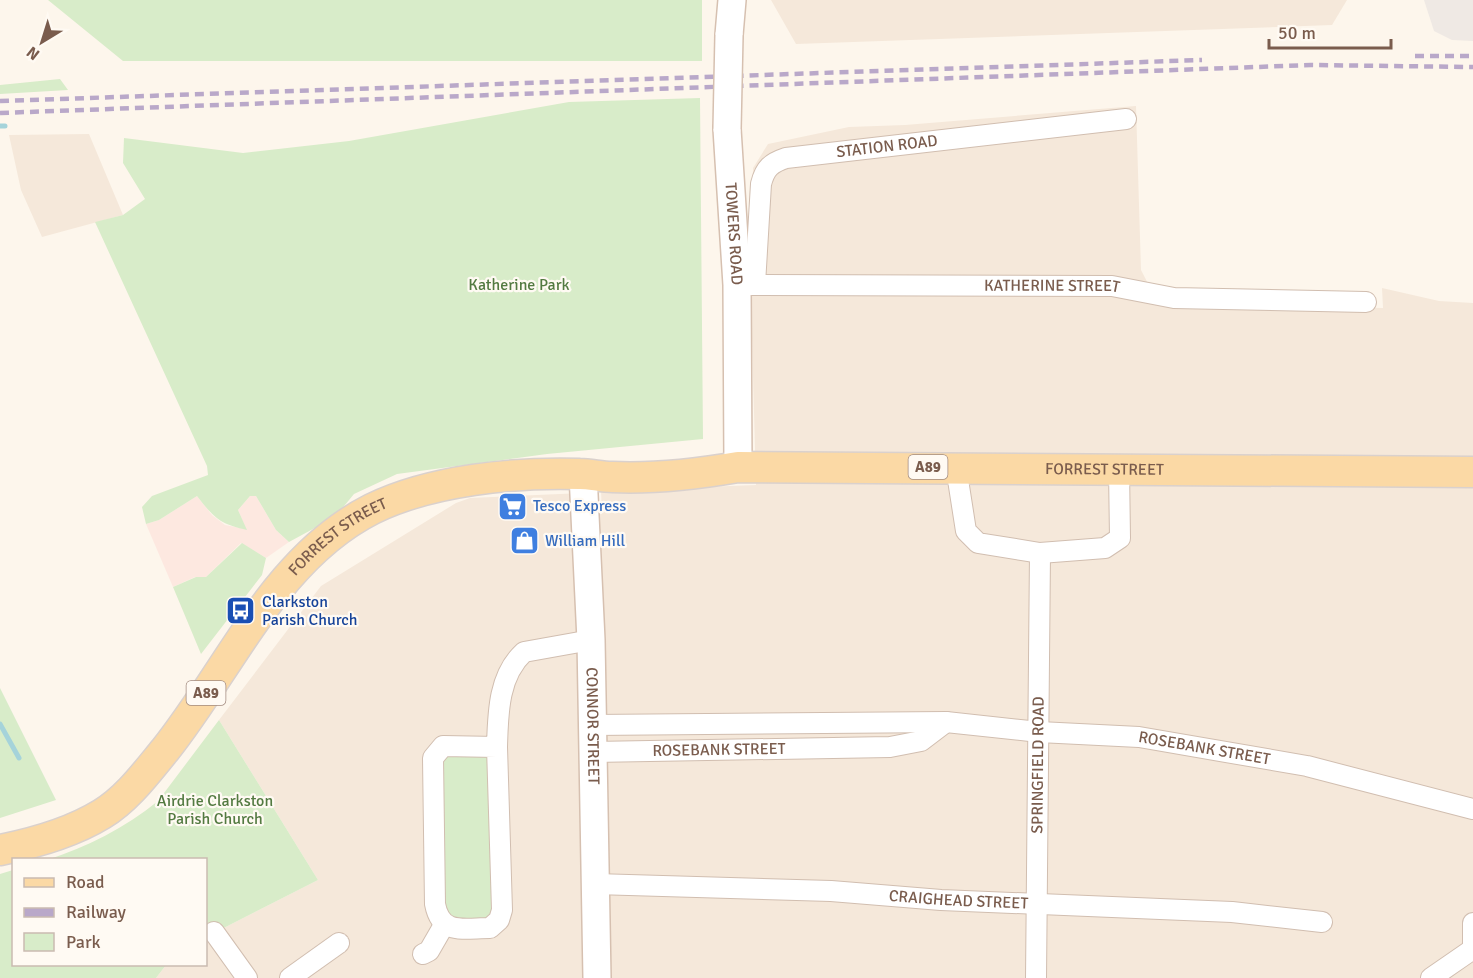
<svg xmlns="http://www.w3.org/2000/svg" width="1473" height="978" font-family="Signika,sans-serif">
	<style>
		.residential { fill: #f5e8da }
		.commercial { fill: #fde8e0 }
		.industrial { fill: #efe9e4 }
		.green { fill: #d8ecc9 }
		.lines { fill: none; stroke-linecap: round; stroke-linejoin: round }
		.stream { stroke: #a5d3da; stroke-width: 5 }
		.street-casing { stroke: #d1beb0; stroke-width: 22 }
		.secondary-casing { stroke: #d6c0b0; stroke-width: 30 }
		.primary-casing { stroke: #dad1cd; stroke-width: 33 }
		.street { stroke: #fff; stroke-width: 20 }
		.secondary { stroke: #fff; stroke-width: 27 }
		.primary { stroke: #fbd9a5; stroke-width: 30 }
		.rail { stroke: #b9a8c9; stroke-width: 4.5; stroke-dasharray: 9 6; stroke-linecap: butt }
		.secondary-bridge-casing { stroke: #d6c0b0; stroke-width: 30; stroke-linecap: butt }
		.secondary-bridge { stroke: #fff; stroke-width: 27 }
		.labels { text-anchor: middle; dominant-baseline: central; stroke-width: 4.5; stroke-linejoin: round; paint-order: stroke }
		.shield { fill: #fffaf3; stroke: #a28b7f; stroke-width: 1.5 }
		.shield-label { font-size: 15px; font-weight: bold; fill: #7a5c4d }
		.street-label { font-size: 16px; fill: #7a5c4d; stroke: #fffaf3 }
		.park-label { font-size: 16px; fill: #537a41; stroke: #fffaf3 }
		.shop-label { font-size: 16px; fill: #366cbe; stroke: #fffaf3; text-anchor: start }
		.transit-label { font-size: 16px; fill: #164399; stroke: #fffaf3; text-anchor: start }
	</style>
	<rect width="100%" height="100%" fill="#fdf6ec"/>
	<path class="residential" d="M 771,0 L 1347,0 L 1332,25 L 796,44 Z
		M 1136,106 L 1141,270 L 1158,303 L 1383,308 L 1382,288 L 1439,301 L 1473,303 L 1473,978 L 156,978 L 166,965 L 206,964 L 206,937 L 318,880 L 219,720 L 321,586 L 456,503 L 470,498 L 583,493 L 585,515 L 602,514 L 601,491 L 756,485 L 751,302 L 753,168 L 768,144 L 849,127 L 905,125 Z
		M 89,134 L 123,215 L 42,237 L 21,190 L 9,135 Z"/>
	<path class="commercial" d="M 197,496 L 212,515 L 225,525 L 246,529 L 238,510 L 250,496 L 256,496 L 276,530 L 289,542 L 266,558 L 241,543 L 206,577 L 195,577 L 173,587 L 146,524 L 159,520 Z"/>
	<path class="industrial" d="M 1424,0 L 1473,0 L 1473,41 L 1452,40 L 1434,31 Z"/>
	<path class="green" d="M 48,0 L 702,0 L 702,61 L 123,61 Z
		M 60,79 L 68,90 L 0,94 L 0,85 Z
		M 700,98 L 703,439 L 547,454 L 397,474 L 354,494 L 335,517 L 289,542 L 276,530 L 256,496 L 250,496 L 238,510 L 247,530 C 220,524 214,518 197,496 L 159,520 L 146,524 L 142,507 L 152,496 L 208,475 L 207,466 L 95,222 L 123,215 L 145,199 L 123,163 L 124,138 L 243,153 L 349,141 L 569,102 Z
		M 242,543 L 266,558 L 262,575 L 201,654 L 173,587 L 196,577 L 206,577 Z
		M 0,688 L 56,800 L 0,818 Z
		M 219,720 L 318,880 L 206,937 L 206,860 L 47,860 C 87,847 125,828 158,801 Z
		M 492,751 L 495,918 L 473,925 L 441,915 L 439,754 Z
		M 13,870 L 14,964 L 166,965 L 156,978 L 0,978 L 0,874 Z"/>
	<g class="lines">
		<path class="stream" d="M 0,126 L 5,126
			M 0,724 L 19,758"/>
		<defs>
			<g id="street">
				<path id="s1" d="M 755,284 L 761,184 C 765,168 771,163 786,158 L 1126,119"/>
				<path id="s2" d="M 737,285 L 1112,286 L 1174,298 L 1366,302"/>
				<path d="M 956,467 L 966,531 L 978,543 L 1040,553 L 1105,548 L 1120,538 L 1119,469"/>
				<path id="s3" d="M 592,725 L 946,722 L 1039,732 L 1139,737 L 1307,766 L 1473,809"/>
				<path d="M 497,747 L 502,910 L 499,920 L 490,928 C 464,928 441,936 435,904 L 433,758 L 443,746 L 497,747 C 498,714 498,676 524,652 L 591,640"/>
				<path id="s4" d="M 593,752 L 890,747 L 921,741 L 946,722"/>
				<path id="s5" d="M 595,884 L 831,891 L 941,900 L 1232,912 L 1322,922"/>
				<path d="M 1473,923 L 1473,950"/>
				<path d="M 214,932 L 247,978"/>
				<path d="M 423,954 L 429,951 L 444,925"/>
				<path d="M 290,978 L 339,943"/>
				<path id="s6" d="M 1036,978 L 1040,553"/>
				<path d="M 1431,978 L 1473,949"/>
			</g>
			<g id="secondary">
				<path d="M 729,35 L 732,0"/>
				<path id="s7" d="M 727,129 L 737,285 L 738,467"/>
				<path id="s8" d="M 583,474 L 591,640 L 597,978"/>
			</g>
			<g id="primary">
				<path id="s9" d="M 0,850 C 35,843 71,833 102,814 C 127,799 146,773 165,750 C 230,669 275,558 372,509 C 431,480 515,472 580,474 C 591,474 601,477 612,477 C 654,479 697,474 738,467 L 1473,472"/>
			</g>
		</defs>
		<use href="#street" class="street-casing"/>
		<use href="#secondary" class="secondary-casing"/>
		<use href="#primary" class="primary-casing"/>
		<use href="#street" class="street"/>
		<use href="#secondary" class="secondary"/>
		<use href="#primary" class="primary"/>
		<path class="rail" d="M 1415,56 L 1473,56
			M 0,101 L 1202,60
			M 0,113 L 1311,65 L 1473,67"/>
		<defs>
			<path id="secondary-bridge" d="M 727,129 L 729,35"/>
		</defs>
		<use href="#secondary-bridge" class="secondary-bridge-casing"/>
		<use href="#secondary-bridge" class="secondary-bridge"/>
	</g>
	<defs>
		<symbol id="supermarket-square" viewBox="-11 -11 22 22"><rect x="-9" y="-9" width="18" height="18" rx="4" fill="#3f7fe0" stroke="#fffaf3"/><path d="M-6-5.5h2.5l.6 2H6L4.5 2H-2.5L-4.4-4H-6ZM-1.5 3.2a1.3 1.3 0 1 0 .1 0ZM3 3.2a1.3 1.3 0 1 0 .1 0Z" fill="#fff"/></symbol>
		<symbol id="shop-square" viewBox="-11 -11 22 22"><rect x="-9" y="-9" width="18" height="18" rx="4" fill="#3f7fe0" stroke="#fffaf3"/><path d="M-5-2.5h2.3a2.7 3.5 0 0 1 5.4 0H5L5.5 6h-11ZM-1.5-2.5h3a1.5 2.3 0 0 0-3 0Z" fill="#fff"/></symbol>
		<symbol id="bus-square" viewBox="-11 -11 22 22"><rect x="-9" y="-9" width="18" height="18" rx="4" fill="#1a4fb4" stroke="#fffaf3"/><path d="M-5-6H5V4H4V6H2V4H-2V6H-4V4H-5ZM-3.5-4V0h7V-4ZM-3.5 1.2v1.5H-2V1.2ZM2 1.2v1.5H3.5V1.2Z" fill="#fff"/></symbol>
	</defs>
	<g fill-rule="evenodd">
		<use href="#supermarket-square" x="496" y="490" width="33" height="33"/>
		<use href="#shop-square" x="508" y="524" width="33" height="33"/>
		<use href="#bus-square" x="224" y="594" width="33" height="33"/>
	</g>
	<g class="labels">
		<g class="shield">
			<rect x="908.5" y="455" width="39" height="24" rx="4.5"/>
			<rect x="186.5" y="681" width="39" height="24" rx="4.5"/>
		</g>
		<g class="shield-label">
			<text x="928" y="467">A89</text>
			<text x="206" y="693">A89</text>
		</g>
		<g class="street-label">
			<text stroke="none"><textPath href="#s1" startOffset="240">STATION ROAD</textPath></text>
			<text stroke="none"><textPath href="#s7" startOffset="105">TOWERS ROAD</textPath></text>
			<text stroke="none"><textPath href="#s2" startOffset="315">KATHERINE STREET</textPath></text>
			<text stroke="none"><textPath href="#s9" startOffset="1258">FORREST STREET</textPath></text>
			<text stroke="none"><textPath href="#s9" startOffset="476">FORREST STREET</textPath></text>
			<text stroke="none"><textPath href="#s8" startOffset="252">CONNOR STREET</textPath></text>
			<text stroke="none"><textPath href="#s3" startOffset="614">ROSEBANK STREET</textPath></text>
			<text stroke="none"><textPath href="#s4" startOffset="126">ROSEBANK STREET</textPath></text>
			<text stroke="none"><textPath href="#s6" startOffset="213">SPRINGFIELD ROAD</textPath></text>
			<text stroke="none"><textPath href="#s5" startOffset="364">CRAIGHEAD STREET</textPath></text>
		</g>
		<g class="park-label">
			<text x="519" y="285">Katherine Park</text>
			<text x="215" y="801">Airdrie Clarkston<tspan x="215" dy="18">Parish Church</tspan></text>
		</g>
		<g class="shop-label">
			<text x="533" y="506">Tesco Express</text>
			<text x="545" y="541">William Hill</text>
		</g>
		<g class="transit-label">
			<text x="262" y="602">Clarkston<tspan x="262" dy="18">Parish Church</tspan></text>
		</g>
	</g>
	<rect x="12" y="858" width="195" height="108" fill="#fffaf3" stroke="#cabbb1" stroke-width="1.5"/>
	<rect x="24" y="878" width="30" height="9" fill="#fbd9a5" stroke="#cabbb1" stroke-width="1.5"/>
	<text x="66" y="888" font-size="18" fill="#7a5c4d">Road</text>
	<rect x="24" y="908" width="30" height="9" fill="#b9a8c9" stroke="#cabbb1" stroke-width="1.5"/>
	<text x="66" y="918" font-size="18" fill="#7a5c4d">Railway</text>
	<rect x="24" y="933" width="30" height="18" fill="#d8ecc9" stroke="#cabbb1" stroke-width="1.5"/>
	<text x="66" y="948" font-size="18" fill="#7a5c4d">Park</text>
	<g transform="translate(42 42) rotate(218)" stroke="#fffaf3" stroke-width="4.5" paint-order="stroke">
	<path d="M0-4.5L10 22L0 15L-10 22Z" fill="#7a5c4d"/>
	<text y="-9" font-size="16" font-weight="bold" text-anchor="middle" fill="#7a5c4d">N</text>
	</g>
	<path d="M1269 39v9h122v-9" fill="none" stroke="#7a5c4d" stroke-width="3"/>
	<text x="1278" y="39" font-size="18" fill="#7a5c4d" stroke="#fffaf3" stroke-width="4.5" paint-order="stroke">50 m</text>
</svg>
